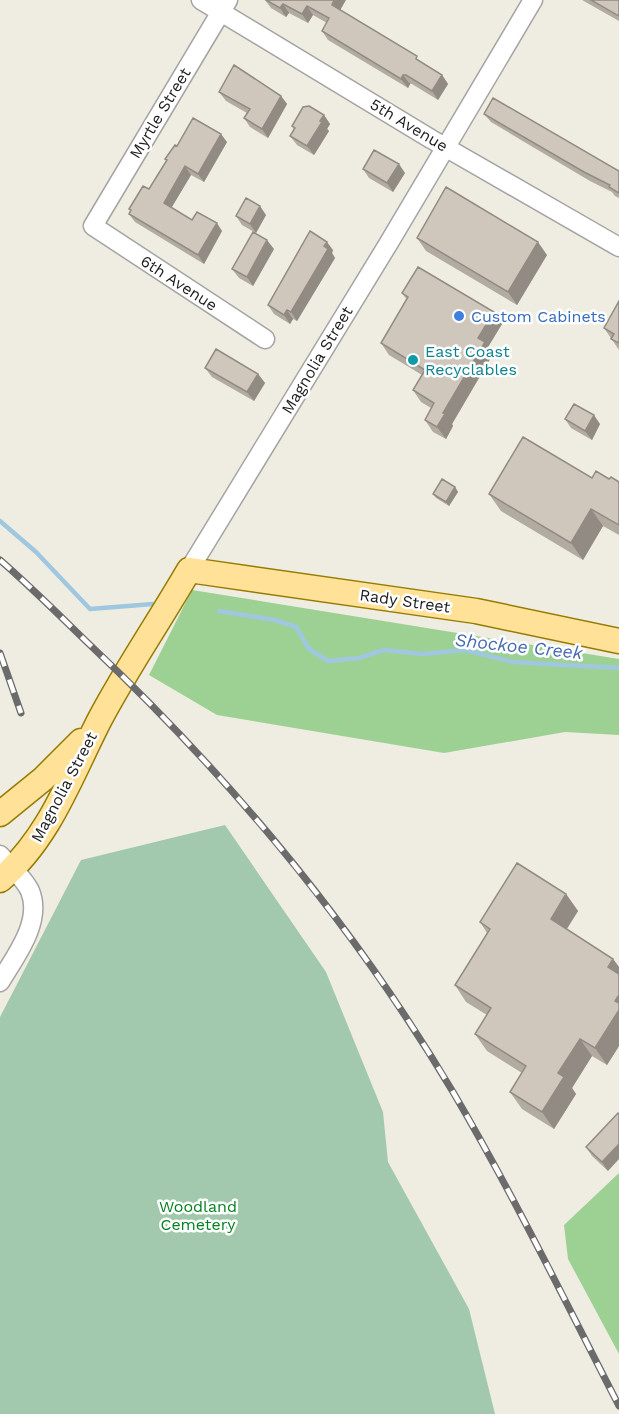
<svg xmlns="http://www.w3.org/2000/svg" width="619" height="1414" font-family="'Work Sans',sans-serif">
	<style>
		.forest { fill: #9dd194 }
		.cemetery { fill: #a2c9ae }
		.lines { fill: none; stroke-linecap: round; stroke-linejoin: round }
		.stream { stroke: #9fc7df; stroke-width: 4.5 }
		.minor-casing { stroke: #a4a4a4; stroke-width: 21 }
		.major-casing { stroke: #967b00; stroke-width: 27 }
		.minor { stroke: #fff; stroke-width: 18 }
		.major { stroke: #ffe297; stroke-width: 24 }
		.rail-casing { stroke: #6b6b6b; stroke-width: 7 }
		.rail { stroke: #fff; stroke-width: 4.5; stroke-dasharray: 14; stroke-linecap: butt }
		.wall { fill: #b2aba1 }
		.shaded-wall { fill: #918b83 }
		.building { fill: #cfc7bb; stroke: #918b83; stroke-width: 1.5 }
		.shop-dot { fill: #3f7fe0; stroke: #fff; stroke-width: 2 }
		.culture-dot { fill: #0f9aa8; stroke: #fff; stroke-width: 2 }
		.labels { text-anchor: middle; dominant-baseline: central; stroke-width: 5; stroke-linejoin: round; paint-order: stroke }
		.street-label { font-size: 16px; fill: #1d1d1d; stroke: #fff }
		.shop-label { font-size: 16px; fill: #366cbe; stroke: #fff; text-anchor: start }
		.culture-label { font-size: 16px; fill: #0d838f; stroke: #fff; text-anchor: start }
		.park-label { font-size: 16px; fill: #058122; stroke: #fff }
		.water-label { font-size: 18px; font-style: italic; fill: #446ab2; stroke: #fff }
	</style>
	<rect width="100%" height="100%" fill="#efede2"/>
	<path class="forest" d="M 192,590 L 619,659 L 619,735 L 565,732 L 444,753 L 217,715 L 149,675 Z
		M 619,1173 L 619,1354 L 568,1259 L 564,1225 Z"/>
	<path class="cemetery" d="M 225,825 L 326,972 L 383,1112 L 388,1162 L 469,1309 L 495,1414 L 0,1414 L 0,1017 L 81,860 Z"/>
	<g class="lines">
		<path class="stream" d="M 0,521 L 36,552 L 90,609 L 153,604
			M 219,611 L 275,620 L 296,627 L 309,649 L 328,661 L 359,658 L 384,650 L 423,654 L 465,650 L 513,662 L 619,668"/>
		<defs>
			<path id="minor" d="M 201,0 L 431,139 L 619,247
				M 228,0 L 93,226 L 265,339
				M 189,570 L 390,241 L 533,0
				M 0,855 C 10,866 24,878 30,891 C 43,922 14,958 0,982"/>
			<path id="major" d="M 0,814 L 43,779 L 81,741
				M 0,880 C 50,838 71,775 100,719 C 127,668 160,620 189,570 L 476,611 L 619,641"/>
		</defs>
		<use href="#minor" class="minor-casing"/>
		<use href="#major" class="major-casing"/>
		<use href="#minor" class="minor"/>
		<use href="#major" class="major"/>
		<defs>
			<path id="rail" d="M 0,560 C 31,587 59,615 89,644 C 229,776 354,926 453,1092 C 513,1194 565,1301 619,1406
				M 0,653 L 21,713"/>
		</defs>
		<use href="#rail" class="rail-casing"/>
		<use href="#rail" class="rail"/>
	</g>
	<path class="wall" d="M 265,0 L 340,10 L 442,75 L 448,84 L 438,100 L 412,84 L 410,84 L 408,88 L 328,40 L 322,31 L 327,23 L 313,15 L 308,23 L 289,13 L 286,17 L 271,8 Z
		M 582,0 L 619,0 L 619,21 Z
		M 219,92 L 281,96 L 287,104 L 268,138 L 250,127 L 244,118 L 247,113 L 226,101 Z
		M 484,114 L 619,171 L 619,198 L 615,196 L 612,192 L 590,181 L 491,122 Z
		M 324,115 L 330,124 L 327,129 L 329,131 L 314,155 L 297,145 L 290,136 L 294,130 L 292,126 Z
		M 227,142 L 204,182 L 191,175 L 171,208 L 192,220 L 222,231 L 204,264 L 135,222 L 129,214 L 131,211 L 129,209 L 149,189 L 166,161 L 165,159 L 177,146 Z
		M 363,169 L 405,173 L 393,192 L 369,178 Z
		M 266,215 L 256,233 L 242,225 L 236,216 Z
		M 417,238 L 547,255 L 517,305 L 426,251 Z
		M 274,249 L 253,286 L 239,278 L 232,269 Z
		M 333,250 L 332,253 L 335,258 L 297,321 L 293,319 L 290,324 L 274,314 L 268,305 Z
		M 402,293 L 494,312 L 502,324 L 488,347 L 493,354 L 452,424 L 453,426 L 446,439 L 433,432 L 425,420 L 431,408 L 421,402 L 413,390 L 422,375 L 389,355 L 381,343 L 407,300 Z
		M 619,301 L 619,350 L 604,328 Z
		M 205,368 L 258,374 L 265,383 L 254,401 L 212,377 Z
		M 565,419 L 600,424 L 592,440 L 571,428 Z
		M 592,478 L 619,482 L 619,535 L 603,526 L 583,560 L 501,511 L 489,494 Z
		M 455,487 L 458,492 L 449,506 L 436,498 L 433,494 Z
		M 566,894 L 578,911 L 567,929 L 613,959 L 619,967 L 619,1046 L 607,1065 L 592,1056 L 572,1088 L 576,1094 L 554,1129 L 522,1109 L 510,1092 L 522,1073 L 487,1051 L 475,1034 L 487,1015 L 466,1002 L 455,985 L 487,933 L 480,922 Z
		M 619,1114 L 608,1171 L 592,1156 L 586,1147 Z"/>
	<path class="shaded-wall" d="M 334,0 L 346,0 L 338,14 L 332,5 Z
		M 283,4 L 289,13 L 286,17 L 280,8 Z
		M 307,6 L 313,15 L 308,23 L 302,14 Z
		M 403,75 L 410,84 L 408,88 L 401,79 Z
		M 442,75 L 448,84 L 438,100 L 432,91 Z
		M 281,96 L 287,104 L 268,138 L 262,129 Z
		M 324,115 L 330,124 L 327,129 L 329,131 L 314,155 L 307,146 Z
		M 221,134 L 227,142 L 204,182 L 198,174 Z
		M 399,164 L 405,173 L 393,192 L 387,183 Z
		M 185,166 L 191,175 L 169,212 L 164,203 Z
		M 260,206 L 266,215 L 256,233 L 250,224 Z
		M 217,223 L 222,231 L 204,264 L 198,255 Z
		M 267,240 L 274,249 L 253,286 L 247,277 Z
		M 327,242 L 333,250 L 332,253 L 335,258 L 297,321 L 291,312 Z
		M 538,242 L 547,255 L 517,305 L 508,292 Z
		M 287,310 L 293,319 L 290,324 L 284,315 Z
		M 494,312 L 502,324 L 488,347 L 493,354 L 452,424 L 453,426 L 446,439 L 437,427 L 443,413 L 478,338 Z
		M 258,374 L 265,383 L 254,401 L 247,392 Z
		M 594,415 L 600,424 L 592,440 L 585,431 Z
		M 455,487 L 458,492 L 449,506 L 446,502 Z
		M 591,509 L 603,526 L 583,560 L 571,543 Z
		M 566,894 L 578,911 L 562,936 L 551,919 Z
		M 613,959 L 619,967 L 619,983 L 608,967 Z
		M 619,995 L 619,1006 L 615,1001 Z
		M 619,1010 L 619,1046 L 607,1065 L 595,1048 Z
		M 580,1039 L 592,1056 L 572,1088 L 576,1094 L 554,1129 L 542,1112 L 558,1073 Z
		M 619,1144 L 619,1159 L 608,1171 L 602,1162 Z"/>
	<path class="building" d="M 266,0 L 334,0 L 332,5 L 417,56 L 416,59 L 442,75 L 432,91 L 406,75 L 403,75 L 401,79 L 322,31 L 329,18 L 307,6 L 302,14 L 283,4 L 280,8 Z
		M 591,0 L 619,0 L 619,16 Z
		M 234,65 L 281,96 L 262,129 L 244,118 L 250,109 L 219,92 Z
		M 493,98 L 619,171 L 619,193 L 609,187 L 610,185 L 584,172 L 484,114 Z
		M 309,106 L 324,115 L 320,121 L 322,122 L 307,146 L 290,136 L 295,128 L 292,126 L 303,107 Z
		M 193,118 L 221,134 L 198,174 L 185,166 L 164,203 L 192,220 L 197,212 L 217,223 L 198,255 L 129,214 L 131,210 L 129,209 L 143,186 L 149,189 L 167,160 L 165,159 L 175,145 L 177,146 Z
		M 374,150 L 399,164 L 387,183 L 363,169 Z
		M 446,187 L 538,242 L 508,292 L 417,238 Z
		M 246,198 L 260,206 L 250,224 L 236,216 Z
		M 310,231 L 327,242 L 324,246 L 328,249 L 291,312 L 287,310 L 284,315 L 268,305 Z
		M 253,232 L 267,240 L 247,277 L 232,269 Z
		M 418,267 L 494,312 L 478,338 L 485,342 L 443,413 L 445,414 L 437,427 L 425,420 L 434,403 L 413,390 L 425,370 L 381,343 L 408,297 L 402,293 Z
		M 619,301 L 619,343 L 611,339 L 614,334 L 604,328 Z
		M 216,349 L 258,374 L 247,392 L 205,368 Z
		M 574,404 L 594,415 L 585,431 L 565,419 Z
		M 523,437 L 592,478 L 596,471 L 609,479 L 611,477 L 619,482 L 619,525 L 591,509 L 571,543 L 489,494 Z
		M 442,479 L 455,487 L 446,502 L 433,494 Z
		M 517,863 L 566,894 L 551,919 L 613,959 L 608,967 L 619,974 L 619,995 L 615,1001 L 619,1003 L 619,1010 L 595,1048 L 580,1039 L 558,1073 L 564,1077 L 542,1112 L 510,1092 L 526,1066 L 475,1034 L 491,1008 L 455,985 L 490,929 L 480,922 Z
		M 618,1113 L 619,1114 L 619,1144 L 602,1162 L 586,1147 Z"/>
	<circle class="shop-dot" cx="459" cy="316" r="6"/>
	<circle class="culture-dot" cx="413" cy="360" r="6"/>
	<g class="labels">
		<g class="street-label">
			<text transform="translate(160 113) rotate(-59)">Myrtle Street</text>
			<text transform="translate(409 125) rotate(31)">5th Avenue</text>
			<text transform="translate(179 283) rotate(33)">6th Avenue</text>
			<text transform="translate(317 360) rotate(-59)">Magnolia Street</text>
			<text transform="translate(405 601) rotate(8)">Rady Street</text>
			<text transform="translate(64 787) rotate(-62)">Magnolia Street</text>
		</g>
		<g class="shop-label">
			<text x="471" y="316">Custom Cabinets</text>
		</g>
		<g class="culture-label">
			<text x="425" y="351">East Coast<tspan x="425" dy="18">Recyclables</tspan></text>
		</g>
		<g class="park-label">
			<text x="198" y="1206">Woodland<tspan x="198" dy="18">Cemetery</tspan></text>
		</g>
		<g class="water-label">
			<text transform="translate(519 646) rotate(6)">Shockoe Creek</text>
		</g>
	</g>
</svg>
